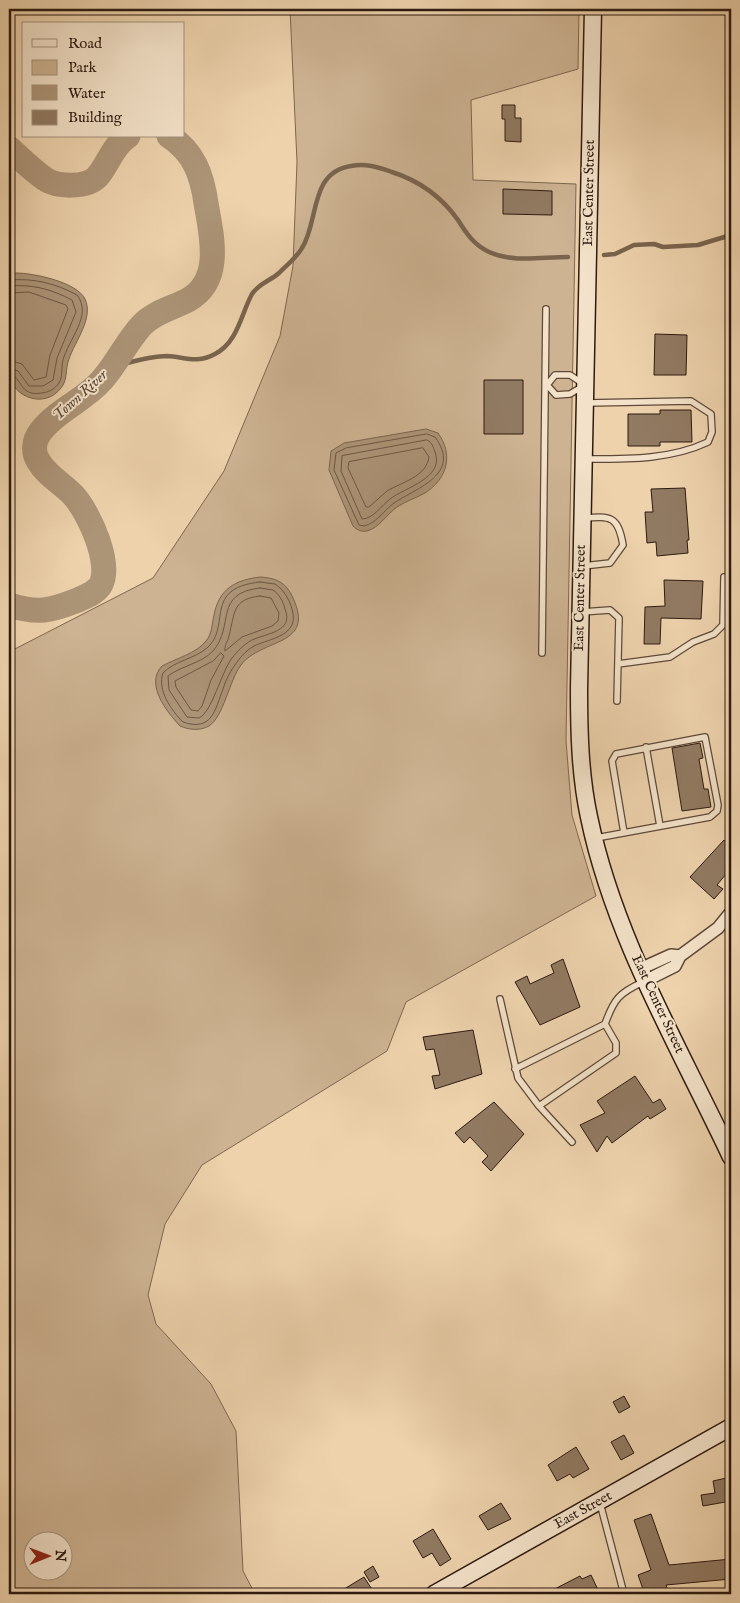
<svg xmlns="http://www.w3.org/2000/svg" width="740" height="1603" font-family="'IM FELL English',serif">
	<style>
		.green { fill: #cdb392; stroke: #7e6752; fill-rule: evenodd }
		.water { fill: #ac9477; stroke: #7a644e }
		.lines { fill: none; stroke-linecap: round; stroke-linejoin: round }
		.shore { stroke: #6d5844; stroke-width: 1 }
		.stream { stroke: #7a644e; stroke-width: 4.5 }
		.river { stroke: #ac9477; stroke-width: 25 }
		.building { fill: #917a62; stroke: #2e1b11 }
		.lane-casing { stroke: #5e4938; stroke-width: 8 }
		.street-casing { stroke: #5e4938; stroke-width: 14 }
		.secondary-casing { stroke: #2e1b11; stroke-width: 19 }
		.lane { stroke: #f3e2c9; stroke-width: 5.5 }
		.street { stroke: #f3e2c9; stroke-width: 11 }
		.secondary { stroke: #f3e2c9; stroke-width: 16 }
		.labels { text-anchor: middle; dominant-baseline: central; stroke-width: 4; stroke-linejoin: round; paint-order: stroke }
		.street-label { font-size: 14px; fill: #2e1b11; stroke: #f3e2c9 }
		.water-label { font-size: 15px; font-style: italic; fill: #5a4535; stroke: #f3e2c9 }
	</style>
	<rect width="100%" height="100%" fill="#edd2ac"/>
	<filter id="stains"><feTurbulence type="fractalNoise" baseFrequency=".004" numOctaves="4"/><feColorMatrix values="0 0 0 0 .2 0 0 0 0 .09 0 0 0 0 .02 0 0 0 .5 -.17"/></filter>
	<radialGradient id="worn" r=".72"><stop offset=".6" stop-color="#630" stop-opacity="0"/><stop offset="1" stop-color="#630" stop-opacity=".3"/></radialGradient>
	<path class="green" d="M 290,9 L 579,9 L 578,69 L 471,100 L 473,180 L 576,184 L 566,741 L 572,815 L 596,896 L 406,1002 L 387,1051 L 202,1165 L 165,1224 L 148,1295 L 156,1324 L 211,1384 L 236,1431 L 243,1571 L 255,1594 L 9,1594 L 9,652 L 153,578 L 224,471 L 280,336 L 293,266 L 297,162 ZM 32,1540 L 62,1540 L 62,1570 L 32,1570 Z"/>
	<path class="water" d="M 16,273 C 33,273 77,282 85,299 C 94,318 75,341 69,359 C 65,369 68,380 61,388 C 45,409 13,398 9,374 C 7,364 9,353 9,343 C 9,321 9,298 9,275 Z
		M 426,429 L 438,433 C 454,455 447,479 425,493 C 416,498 406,501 397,507 C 387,514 379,528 367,531 C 361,532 357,530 353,526 L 329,470 L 331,451 L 344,443 Z
		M 260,577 C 276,578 286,582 293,598 C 316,647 261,638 241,665 C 229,681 224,716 209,726 C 200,731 189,730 180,726 C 166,711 145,684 162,666 C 175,659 197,653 206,641 C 212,634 212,624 214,615 C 219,589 235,580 260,577 Z"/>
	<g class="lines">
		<path class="shore" d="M 9,280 C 33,278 55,283 77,295 C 93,315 68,340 63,360 C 61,368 63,376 59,383 C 55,389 49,392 42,393 C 18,397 23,376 9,374
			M 9,286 C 32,284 51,289 72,300 L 76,312 L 57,358 L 53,380 L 43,386 L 29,386 L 18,371 L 9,368
			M 9,293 L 29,292 L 66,305 L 68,309 L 50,355 L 46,377 L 34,380 L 22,364 L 9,360
			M 427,434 L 435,437 C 462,474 418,487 394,503 C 384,510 377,523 364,526 L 359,525 L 334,470 L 336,453 L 346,448 Z
			M 427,440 C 432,442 433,447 435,452 C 445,478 404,488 390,499 C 382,505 373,519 362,519 L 341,471 L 342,456 Z
			M 423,448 L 429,457 C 426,477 402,482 387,491 C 381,496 375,502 369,507 L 366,507 L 348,468 L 349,462 Z
			M 260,582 L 275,584 C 284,590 289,599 292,609 C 300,636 271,638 254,646 C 247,650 242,655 237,662 C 231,670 226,679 223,689 C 215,710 212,732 183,722 C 171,710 157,690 163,673 C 174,661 194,659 207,648 C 232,626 202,588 260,582 Z
			M 260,588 L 273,590 C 279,594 283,601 285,609 C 294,632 267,633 252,640 C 243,645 238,651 232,658 C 221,673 212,712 199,718 L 187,717 L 169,690 L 168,676 C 181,666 202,663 213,651 C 235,626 213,593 260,588 Z
			M 260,596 L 271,598 L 279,613 L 278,621 L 272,626 L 242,637 L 225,651 C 224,646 228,641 229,636 C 235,613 232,599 260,596 Z
			M 221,653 L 224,656 L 211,680 L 202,706 L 198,711 L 191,710 L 176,687 L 175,681 L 213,661 Z"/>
		<path class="stream" d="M 604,255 L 615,254 L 634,245 L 654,244 L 663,247 L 698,245 L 731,235
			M 111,367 C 129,363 149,356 167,356 C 185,357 197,364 215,354 C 238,342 241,314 252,294 C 258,284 270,281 279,273 C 286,266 297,257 302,248 C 319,222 309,172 351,166 C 365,163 378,167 392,172 C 420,181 441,196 458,220 C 466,233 474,245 489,252 C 514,263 541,257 568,257"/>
		<path class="river" d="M 9,148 C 20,158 32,170 45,179 C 57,187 86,188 97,177 C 108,165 113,145 128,136
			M 9,605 C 38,614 50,611 78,600 C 86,596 94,594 100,586 C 113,565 89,513 74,496 C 63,484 47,476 39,462 C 32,452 34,440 41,431 C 57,410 85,400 102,380 C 117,363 127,341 142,325 C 154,312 173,308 188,300 C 224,280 211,234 206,203 C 202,175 194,152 169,136"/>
	</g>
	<path class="building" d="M 502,105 L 515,105 L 515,118 L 521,118 L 521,142 L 505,141 L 505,119 L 502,119 Z
		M 503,189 L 552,191 L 552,215 L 503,214 Z
		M 655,334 L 687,335 L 686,375 L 654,375 Z
		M 484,380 L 523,380 L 523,434 L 484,434 Z
		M 660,410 L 691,410 L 692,442 L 660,442 L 660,446 L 628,446 L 628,414 L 660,414 Z
		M 685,488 L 689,540 L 687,540 L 688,553 L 657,556 L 656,542 L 647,543 L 645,512 L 653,512 L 651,489 Z
		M 664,580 L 703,581 L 701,619 L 661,618 L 660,644 L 644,644 L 645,607 L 665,606 Z
		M 700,743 L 703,758 L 699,759 L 704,789 L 708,789 L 711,807 L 682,811 L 672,748 Z
		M 724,840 L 731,846 L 731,868 L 717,885 L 723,889 L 714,899 L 690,877 Z
		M 563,959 L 580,1007 L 540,1025 L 515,982 L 527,976 L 530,984 L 554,973 L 551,965 Z
		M 473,1030 L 482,1074 L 435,1089 L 432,1076 L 440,1075 L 434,1049 L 426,1050 L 423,1037 Z
		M 635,1076 L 653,1103 L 660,1099 L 666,1109 L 650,1119 L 648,1116 L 612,1143 L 607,1136 L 597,1152 L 580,1125 L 605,1113 L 597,1101 Z
		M 494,1102 L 524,1134 L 491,1171 L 482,1162 L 488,1156 L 470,1137 L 464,1143 L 455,1133 Z
		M 624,1396 L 630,1407 L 619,1413 L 613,1402 Z
		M 624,1435 L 634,1453 L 621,1460 L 611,1442 Z
		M 576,1447 L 589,1469 L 573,1478 L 570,1474 L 557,1481 L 548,1465 Z
		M 731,1477 L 731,1501 L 703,1506 L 701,1495 L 715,1493 L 713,1481 Z
		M 501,1503 L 511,1519 L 488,1530 L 479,1516 Z
		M 651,1514 L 669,1565 L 731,1559 L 731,1579 L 666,1585 L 669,1594 L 653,1594 L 651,1589 L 644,1592 L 638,1575 L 651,1570 L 634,1520 Z
		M 433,1529 L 451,1559 L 440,1566 L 432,1553 L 423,1558 L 413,1541 Z
		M 373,1566 L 379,1577 L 370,1582 L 364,1572 Z
		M 591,1575 L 600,1594 L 545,1594 L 580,1576 L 582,1579 Z
		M 364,1577 L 375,1594 L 336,1594 Z"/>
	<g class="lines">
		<defs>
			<path id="lane" d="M 555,375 L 570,375 L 585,385 L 570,394 L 556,395 L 547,385 Z
				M 585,459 C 627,459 670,460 708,442 L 712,432 L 711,414 L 691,401 L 586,403
				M 583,566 L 610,563 L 623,545 C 618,516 611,516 584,518
				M 582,612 L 610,610 L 619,618 L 617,701
				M 542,653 L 546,309
				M 618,664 L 670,657 L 693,642 L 714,634 L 723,625 L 724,577
				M 646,747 L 660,826
				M 596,838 L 710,817 L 717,811 L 718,805 L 705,737 L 616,754 L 612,761 L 624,833
				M 500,999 L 518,1078 L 539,1106 L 616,1053 L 616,1043 L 605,1024 C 614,999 619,993 643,982
				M 515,1069 L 605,1024
				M 539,1106 L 572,1142
				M 600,1503 L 624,1594"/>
			<path id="street" d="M 640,969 L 671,955 L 680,956
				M 645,981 L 675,966 L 680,956 L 718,928 L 731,912"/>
			<path id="secondary" d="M 593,9 L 579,689 C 579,732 580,775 589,817 C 614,938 679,1046 731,1157
				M 434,1594 L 731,1427"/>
		</defs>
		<use href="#lane" class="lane-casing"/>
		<use href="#street" class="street-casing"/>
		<use href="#secondary" class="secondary-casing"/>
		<use href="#lane" class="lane"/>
		<use href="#street" class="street"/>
		<use href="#secondary" class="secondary"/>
	</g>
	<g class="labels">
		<g class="street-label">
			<text transform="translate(589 193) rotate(-89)">East Center Street</text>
			<text transform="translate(580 598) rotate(-89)">East Center Street</text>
			<text transform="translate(658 1004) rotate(65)">East Center Street</text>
			<text transform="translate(583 1510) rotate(-29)">East Street</text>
		</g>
		<g class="water-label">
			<text transform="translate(80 395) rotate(-42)">Town River</text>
		</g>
	</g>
	<rect width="740" height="1603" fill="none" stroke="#edd2ac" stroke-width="30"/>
	<rect x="10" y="10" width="720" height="1583" fill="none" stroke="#2e1b11" stroke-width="2.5"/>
	<rect x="15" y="15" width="710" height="1573" fill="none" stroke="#2e1b11"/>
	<rect x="22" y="22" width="162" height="115" fill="#f3e2c9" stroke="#a4927f"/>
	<rect x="32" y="39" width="25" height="8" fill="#f3e2c9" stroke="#a4927f"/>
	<text x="68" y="48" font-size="15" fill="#2e1b11">Road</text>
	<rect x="32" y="60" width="25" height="15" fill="#cdb392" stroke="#a4927f"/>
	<text x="68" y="72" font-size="15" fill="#2e1b11">Park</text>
	<rect x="32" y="85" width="25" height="15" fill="#ac9477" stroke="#a4927f"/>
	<text x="68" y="98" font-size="15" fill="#2e1b11">Water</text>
	<rect x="32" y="110" width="25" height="15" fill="#917a62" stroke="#a4927f"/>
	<text x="68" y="122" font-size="15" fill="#2e1b11">Building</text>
	<g transform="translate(48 1556) rotate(89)"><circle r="24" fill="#f3e2c9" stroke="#a4927f"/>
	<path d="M0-4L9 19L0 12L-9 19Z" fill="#8f2418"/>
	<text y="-8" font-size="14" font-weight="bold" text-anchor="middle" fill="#2e1b11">N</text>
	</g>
	<rect width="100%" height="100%" filter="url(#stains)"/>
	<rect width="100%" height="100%" fill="url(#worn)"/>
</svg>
